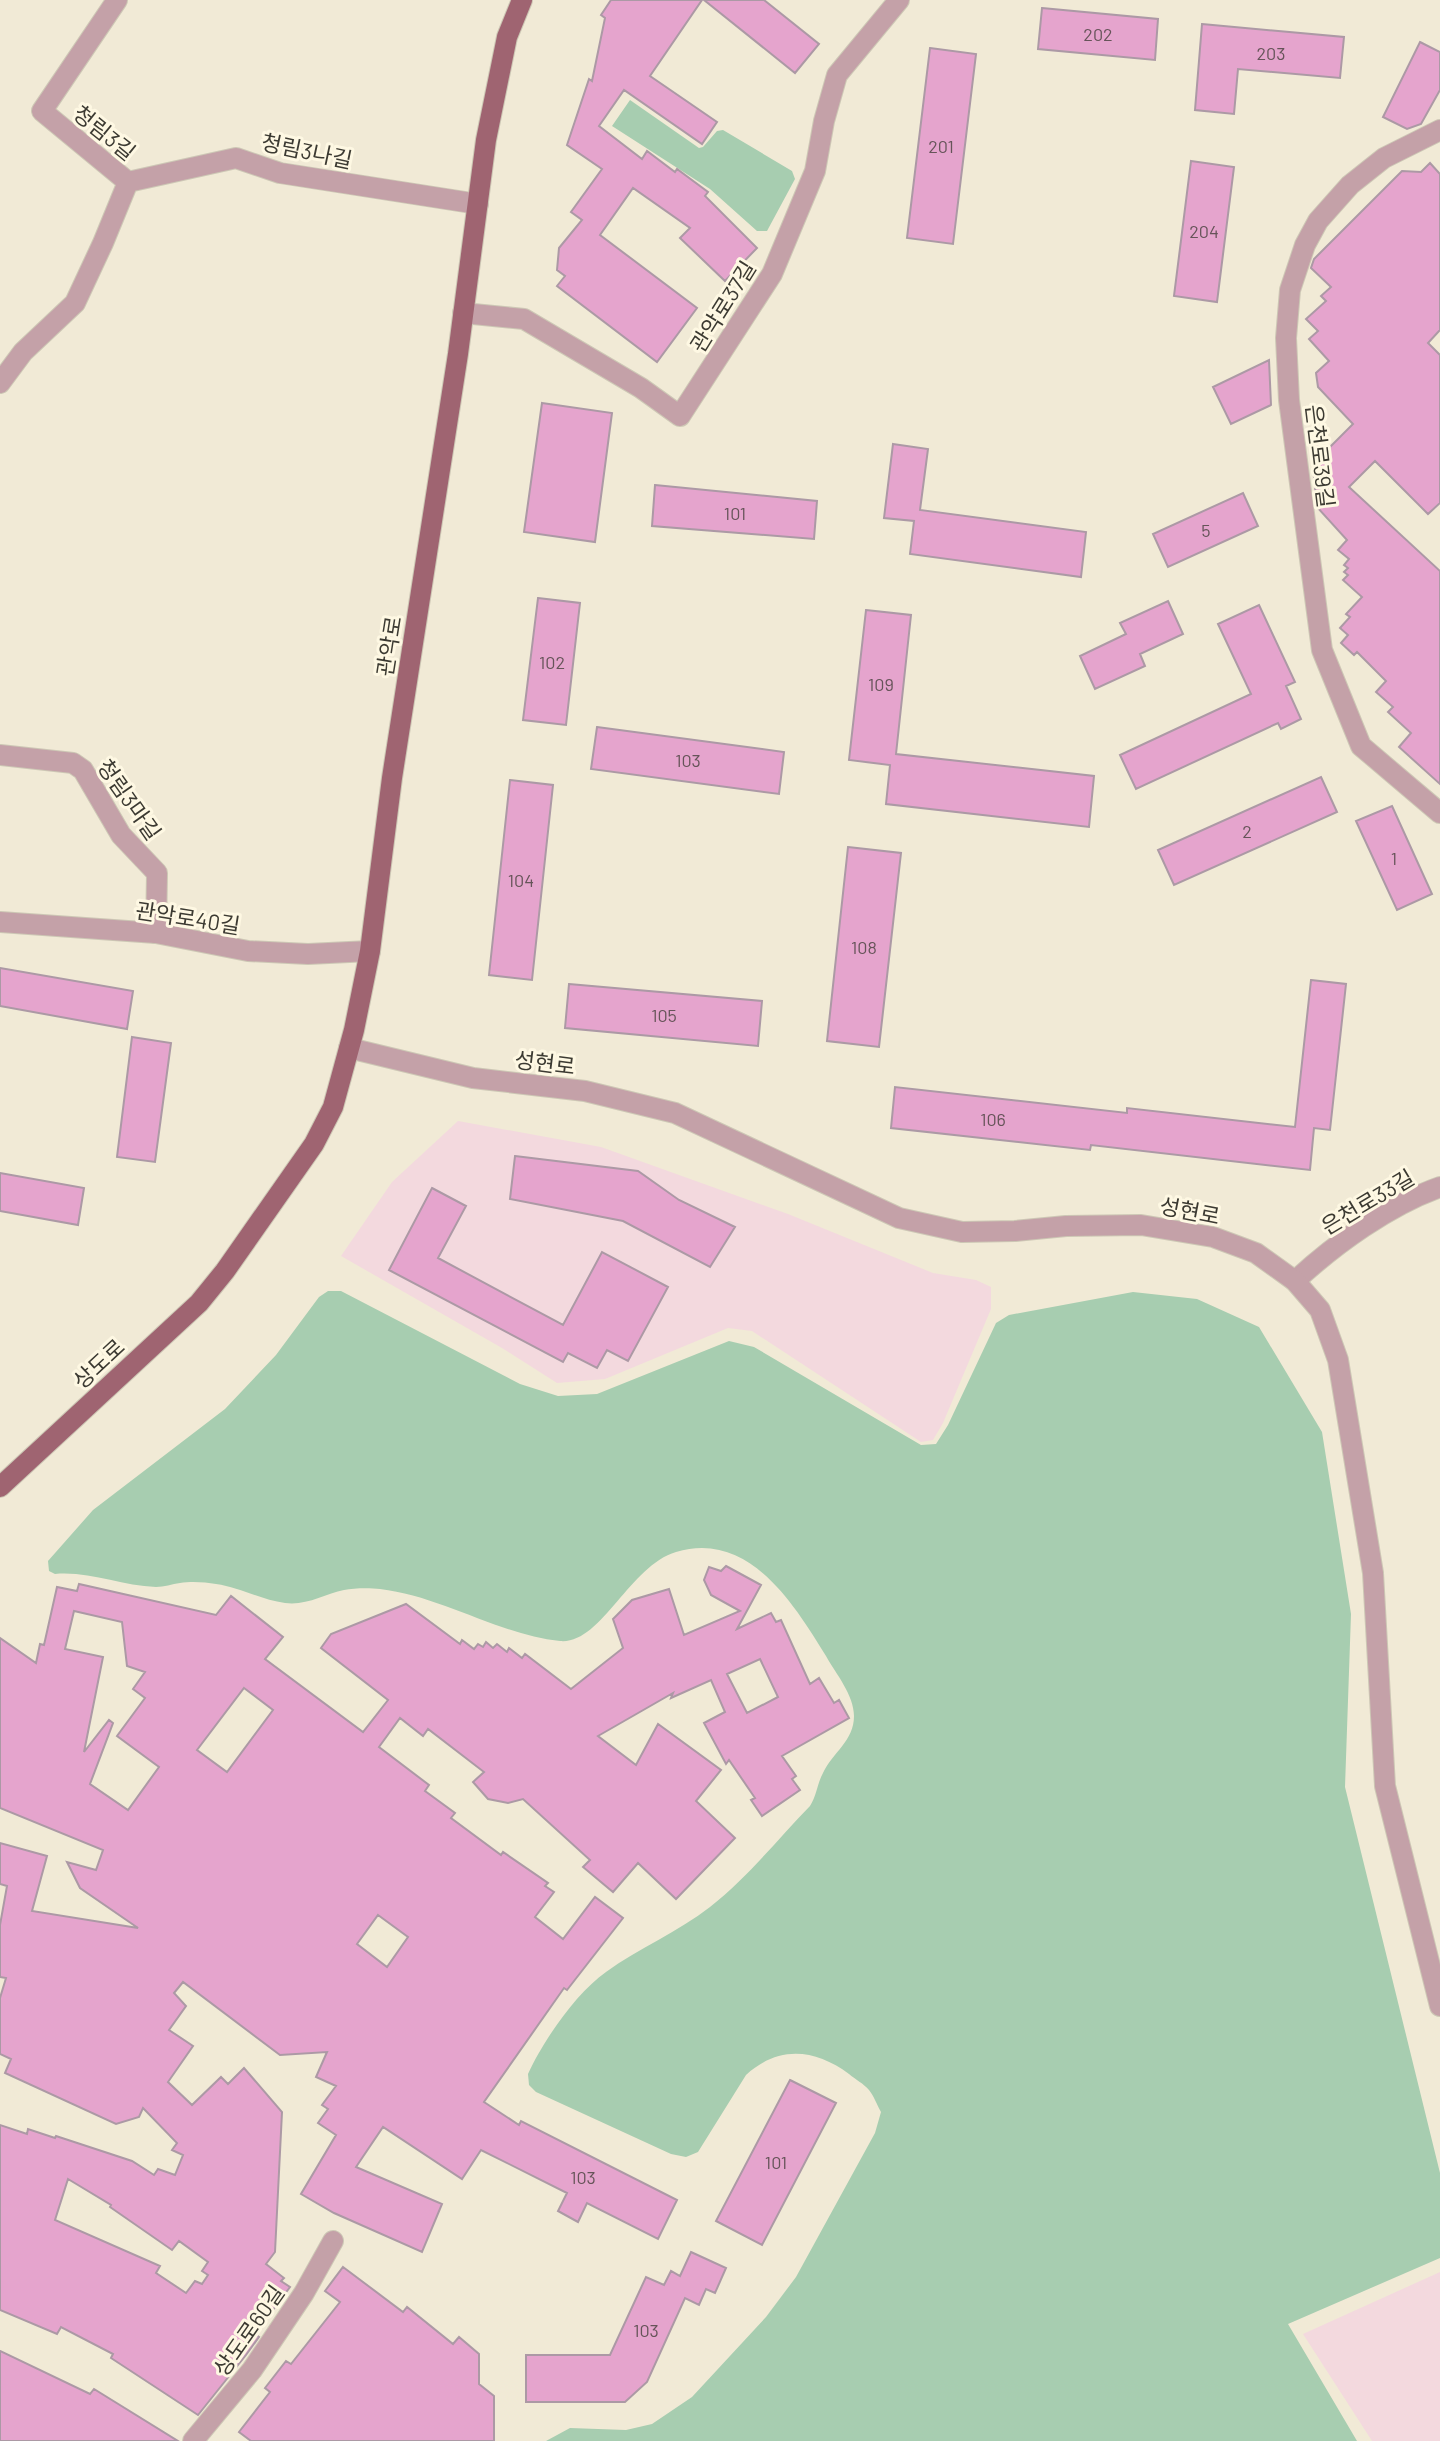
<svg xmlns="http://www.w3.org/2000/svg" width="1440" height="2441" font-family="Barlow,'Noto Sans KR',sans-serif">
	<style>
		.education { fill: #f3d9de }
		.green { fill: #a7cdb0 }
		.building { fill: #e5a4cd; stroke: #ac99a5; stroke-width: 2; fill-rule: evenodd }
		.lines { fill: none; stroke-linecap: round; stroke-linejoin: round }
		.minor-casing { stroke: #cdc7b5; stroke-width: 22 }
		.tertiary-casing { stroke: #cdc7b5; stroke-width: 22 }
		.primary-casing { stroke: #cdc7b5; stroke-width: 22 }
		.minor { stroke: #c4a1a8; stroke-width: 20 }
		.tertiary { stroke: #c4a1a8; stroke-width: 20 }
		.primary { stroke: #9f6471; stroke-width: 20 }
		.labels { text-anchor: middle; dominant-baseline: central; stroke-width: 6; stroke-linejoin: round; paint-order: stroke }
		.number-label { font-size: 18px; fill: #665459 }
		.street-label { font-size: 22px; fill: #3c3a32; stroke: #fef8e3 }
	</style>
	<rect width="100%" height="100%" fill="#f1ead6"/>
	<path class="education" d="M 458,1121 L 601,1147 L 788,1214 L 933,1273 L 976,1280 L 991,1287 L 991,1309 L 943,1423 L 933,1440 L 921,1442 L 752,1331 L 728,1328 L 605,1379 L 557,1383 L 502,1348 L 341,1256 L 392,1182 Z
		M 1440,2272 L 1440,2441 L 1372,2441 L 1303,2334 Z"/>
	<path class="green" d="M 630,100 L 699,148 L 703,147 L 717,131 L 723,130 L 792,171 L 795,179 L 767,231 L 757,231 L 710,189 L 612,126 Z
		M 328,1291 L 341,1291 L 520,1384 L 558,1396 L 597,1394 L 729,1341 L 754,1347 L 921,1445 L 936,1444 L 948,1425 L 996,1323 L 1009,1315 L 1133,1292 L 1197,1299 L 1259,1327 L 1322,1432 L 1351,1614 L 1345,1787 L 1440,2173 L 1440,2258 L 1288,2324 L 1357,2441 L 546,2441 L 570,2428 L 626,2430 L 652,2424 L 692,2397 L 766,2317 L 796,2277 L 875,2133 L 881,2112 C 877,2105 874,2096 869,2090 C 864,2084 855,2079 849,2074 C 815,2049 779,2045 746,2075 L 698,2152 L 686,2157 L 671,2154 L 536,2092 L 529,2085 L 528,2074 C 543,2041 576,1993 606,1972 C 639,1948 678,1932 710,1907 C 748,1877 777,1840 810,1806 C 817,1795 817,1784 823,1773 C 833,1752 854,1741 854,1716 C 854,1695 836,1674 826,1656 C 794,1604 749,1530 676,1552 C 629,1566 601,1645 560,1641 C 500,1635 441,1596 380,1589 C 370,1588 354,1588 344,1590 C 325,1594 306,1606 285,1603 C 261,1600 239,1587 216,1584 C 205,1582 191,1581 180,1583 C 172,1584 164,1587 156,1587 C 121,1586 90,1571 55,1574 L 49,1571 L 48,1561 L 93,1510 L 225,1409 L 276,1355 L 319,1297 Z"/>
	<path class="building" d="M 611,0 L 702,0 L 650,76 L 717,122 L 702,144 L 624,90 L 599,126 L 642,159 L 647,151 L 675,172 L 677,169 L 708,192 L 705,196 L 757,248 L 725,281 L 680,238 L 690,228 L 633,188 L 600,235 L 697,308 L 657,362 L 557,286 L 565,276 L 557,270 L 559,248 L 582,220 L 571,212 L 602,169 L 567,145 L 589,79 L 592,81 L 605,18 L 601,15 Z
		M 704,0 L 764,0 L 819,44 L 795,73 Z
		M 1042,8 L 1158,19 L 1155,60 L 1038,49 Z
		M 1202,24 L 1344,37 L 1340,78 L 1238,69 L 1234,114 L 1195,110 Z
		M 1420,42 L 1440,52 L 1440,90 L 1421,124 L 1407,129 L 1383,117 Z
		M 930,48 L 976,54 L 953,244 L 907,238 Z
		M 1191,161 L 1234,167 L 1217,302 L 1174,296 Z
		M 1430,163 L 1440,174 L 1440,330 L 1428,343 L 1440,355 L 1440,503 L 1428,514 L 1375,461 L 1349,487 L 1440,571 L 1440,784 L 1399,747 L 1411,733 L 1388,712 L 1393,707 L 1376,692 L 1386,681 L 1357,652 L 1354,655 L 1341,643 L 1348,635 L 1340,628 L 1350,617 L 1346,614 L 1362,597 L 1343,580 L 1348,575 L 1344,572 L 1348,568 L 1344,565 L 1349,559 L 1338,550 L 1347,540 L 1317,507 L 1310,437 L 1325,452 L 1353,424 L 1318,387 L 1316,373 L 1329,361 L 1309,339 L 1318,331 L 1306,319 L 1326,301 L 1321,296 L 1331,287 L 1311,268 L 1314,259 L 1402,171 L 1421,172 Z
		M 1269,360 L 1271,405 L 1231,424 L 1213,387 Z
		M 542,403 L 612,413 L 595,542 L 524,532 Z
		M 893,444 L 928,449 L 920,510 L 1086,532 L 1081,577 L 910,554 L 914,521 L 884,518 Z
		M 655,485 L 817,501 L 814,539 L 652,526 Z
		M 1243,493 L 1258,526 L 1168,567 L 1153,534 Z
		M 538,598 L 580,603 L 566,725 L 523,720 Z
		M 1168,601 L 1183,634 L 1140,654 L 1145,666 L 1095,689 L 1080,656 L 1126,634 L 1120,623 Z
		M 1259,605 L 1295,682 L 1286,686 L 1301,719 L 1281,729 L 1278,723 L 1136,789 L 1120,755 L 1251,694 L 1218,624 Z
		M 866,610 L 911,615 L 896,754 L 1094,776 L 1089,827 L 886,804 L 890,765 L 849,760 Z
		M 597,727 L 784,752 L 779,794 L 591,769 Z
		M 1321,777 L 1337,812 L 1174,885 L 1158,850 Z
		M 510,780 L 553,785 L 532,980 L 489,975 Z
		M 1392,806 L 1432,894 L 1397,910 L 1356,821 Z
		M 848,847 L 901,853 L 879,1047 L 827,1041 Z
		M 0,968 L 133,991 L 127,1029 L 0,1006 Z
		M 1311,980 L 1346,984 L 1330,1130 L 1314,1128 L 1310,1170 L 1091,1145 L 1090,1150 L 891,1128 L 895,1087 L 1127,1113 L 1127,1108 L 1295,1127 Z
		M 569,984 L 762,1001 L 758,1046 L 565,1028 Z
		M 132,1037 L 171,1043 L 155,1162 L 117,1157 Z
		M 515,1156 L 638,1171 L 679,1200 L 735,1227 L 710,1267 L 623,1221 L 510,1199 Z
		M 0,1173 L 84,1188 L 78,1225 L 0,1211 Z
		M 432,1188 L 466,1206 L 438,1258 L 563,1325 L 602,1252 L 668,1287 L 628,1361 L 607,1350 L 597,1368 L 568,1353 L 563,1362 L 389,1270 Z
		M 726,1566 L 761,1585 L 737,1629 L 771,1613 L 776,1622 L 781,1620 L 810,1684 L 819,1678 L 834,1703 L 839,1700 L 849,1718 L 782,1756 L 796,1776 L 792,1779 L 800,1790 L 762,1816 L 751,1800 L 755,1798 L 729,1760 L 726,1764 L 704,1723 L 725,1712 L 711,1680 L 671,1698 L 673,1693 L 598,1736 L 636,1765 L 658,1724 L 721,1770 L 696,1801 L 735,1838 L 676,1899 L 638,1863 L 613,1892 L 583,1867 L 590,1860 L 523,1799 L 508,1803 L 488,1799 L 473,1782 L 484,1772 L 428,1729 L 423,1736 L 400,1718 L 379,1747 L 429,1785 L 425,1791 L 455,1813 L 451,1818 L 501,1855 L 503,1852 L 548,1883 L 545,1886 L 554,1892 L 535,1917 L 563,1939 L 595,1897 L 623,1918 L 567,1990 L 564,1988 L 484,2102 L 519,2125 L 521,2121 L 677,2200 L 658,2239 L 587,2203 L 578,2222 L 558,2211 L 567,2193 L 481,2150 L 462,2179 L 383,2127 L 356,2167 L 442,2204 L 422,2252 L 334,2213 L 301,2194 L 336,2135 L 318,2123 L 328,2109 L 322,2105 L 336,2086 L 316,2077 L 327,2052 L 280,2055 L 183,1982 L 174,1993 L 186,2006 L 169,2030 L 193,2046 L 168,2082 L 192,2105 L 221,2077 L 228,2084 L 244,2068 L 282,2112 L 275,2252 L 266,2264 L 284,2278 L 281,2281 L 290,2287 L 255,2334 L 259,2337 L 246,2355 L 198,2415 L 111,2358 L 113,2354 L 61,2327 L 57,2334 L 0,2310 L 0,2125 L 27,2134 L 28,2129 L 55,2138 L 56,2136 L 132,2161 L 154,2175 L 158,2169 L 175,2175 L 183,2155 L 172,2150 L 177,2143 L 143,2108 L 139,2117 L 116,2124 L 5,2073 L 11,2059 L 0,2054 L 0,1998 L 6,1978 L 0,1977 L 0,1925 L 7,1886 L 0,1884 L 0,1843 L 47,1856 L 32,1911 L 138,1928 L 80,1888 L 67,1862 L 96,1870 L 103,1850 L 0,1808 L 0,1638 L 36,1663 L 40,1644 L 44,1645 L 57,1587 L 77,1591 L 79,1584 L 216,1615 L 231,1596 L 283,1637 L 265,1659 L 363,1732 L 388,1700 L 321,1648 L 331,1634 L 406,1604 L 460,1644 L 462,1640 L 474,1649 L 478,1644 L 483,1647 L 486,1642 L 493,1648 L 497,1644 L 507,1652 L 509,1648 L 522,1658 L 525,1654 L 571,1689 L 623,1648 L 613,1619 L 632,1600 L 669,1589 L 684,1635 L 740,1611 L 711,1595 L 704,1580 L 709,1567 L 721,1571 ZM 74,1611 L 122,1622 L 127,1666 L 145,1672 L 133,1689 L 145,1698 L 117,1736 L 159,1767 L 128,1810 L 90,1784 L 113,1723 L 109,1720 L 84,1752 L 103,1657 L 65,1649 ZM 760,1659 L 778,1697 L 747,1713 L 727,1674 ZM 244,1688 L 273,1710 L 227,1772 L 197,1750 ZM 378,1915 L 408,1937 L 387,1967 L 357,1944 ZM 68,2179 L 111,2205 L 110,2207 L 172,2250 L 179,2241 L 208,2262 L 202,2271 L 208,2275 L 202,2284 L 195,2281 L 186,2293 L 156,2273 L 160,2266 L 55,2220 Z
		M 790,2080 L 836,2103 L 762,2245 L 716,2221 Z
		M 691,2252 L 726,2268 L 715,2293 L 706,2289 L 699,2305 L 685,2298 L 647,2382 L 625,2402 L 526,2402 L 526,2355 L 610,2355 L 646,2277 L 664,2285 L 671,2271 L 680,2276 Z
		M 343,2267 L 403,2312 L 407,2307 L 453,2344 L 459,2337 L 479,2354 L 479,2384 L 494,2396 L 494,2441 L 251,2441 L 239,2432 L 270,2392 L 265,2388 L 286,2361 L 291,2364 L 340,2302 L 325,2291 Z
		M 0,2351 L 90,2394 L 94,2389 L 178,2441 L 0,2441 Z"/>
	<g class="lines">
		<defs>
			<path id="minor" d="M 117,0 L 42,111 L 128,182
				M 1440,130 L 1384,158 L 1350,185 L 1318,221 L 1305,245 L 1290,290 L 1286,338 L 1289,400 L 1322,650 L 1361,746 L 1440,813
				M 128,182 L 236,158 L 280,173 L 478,204
				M 463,313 L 524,319 L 641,388 L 680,416 L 772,274 L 815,171 L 824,121 L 837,75 L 899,0
				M 0,383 L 23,352 L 75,303 L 103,243 L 128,182
				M 0,755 L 73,763 L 83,770 L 121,835 L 157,873 L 156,933
				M 1295,1281 C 1335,1244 1389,1205 1440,1187
				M 193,2441 L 252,2370 L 304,2293 L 333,2241"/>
			<path id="tertiary" d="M 0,922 L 156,933 L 248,951 L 308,954 L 370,951
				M 349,1048 L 473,1078 L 585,1091 L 675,1113 L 899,1218 L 962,1232 L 1015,1231 L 1066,1226 L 1141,1225 L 1213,1237 L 1256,1253 L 1295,1281 L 1320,1310 L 1338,1360 L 1373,1573 L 1385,1786 L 1440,2006"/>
			<path id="primary" d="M 0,1487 L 199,1303 L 225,1271 L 314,1144 L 333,1107 L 354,1030 L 370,951 L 392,778 L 458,354 L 486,140 L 507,37 L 522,0"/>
		</defs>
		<use href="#minor" class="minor-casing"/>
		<use href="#tertiary" class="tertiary-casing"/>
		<use href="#primary" class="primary-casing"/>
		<use href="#minor" class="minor"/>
		<use href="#tertiary" class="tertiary"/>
		<use href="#primary" class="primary"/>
	</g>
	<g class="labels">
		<g class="number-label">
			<text x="1098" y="34">202</text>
			<text x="1271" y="53">203</text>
			<text x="941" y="146">201</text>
			<text x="1204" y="231">204</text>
			<text x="735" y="513">101</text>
			<text x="1206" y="530">5</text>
			<text x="552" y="662">102</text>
			<text x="881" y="684">109</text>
			<text x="688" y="760">103</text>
			<text x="1247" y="831">2</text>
			<text x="1394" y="858">1</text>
			<text x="521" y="880">104</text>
			<text x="864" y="947">108</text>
			<text x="664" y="1015">105</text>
			<text x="993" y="1119">106</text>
			<text x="776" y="2162">101</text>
			<text x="583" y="2177">103</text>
			<text x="646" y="2330">103</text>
		</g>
		<g class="street-label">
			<text transform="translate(105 132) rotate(39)">청림3길</text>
			<text transform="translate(307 150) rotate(12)">청림3나길</text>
			<text transform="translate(722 306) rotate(-58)">관악로37길</text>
			<text transform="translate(1321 456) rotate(83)">은천로39길</text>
			<text transform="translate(388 646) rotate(-81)">관악로</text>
			<text transform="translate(130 799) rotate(55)">청림3마길</text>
			<text transform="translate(188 917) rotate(9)">관악로40길</text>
			<text transform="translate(545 1062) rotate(7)">성현로</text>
			<text transform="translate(1367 1201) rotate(-31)">은천로33길</text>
			<text transform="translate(1190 1210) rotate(11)">성현로</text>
			<text transform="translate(98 1363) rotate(-43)">상도로</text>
			<text transform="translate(248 2330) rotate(-55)">상도로60길</text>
		</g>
	</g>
</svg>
